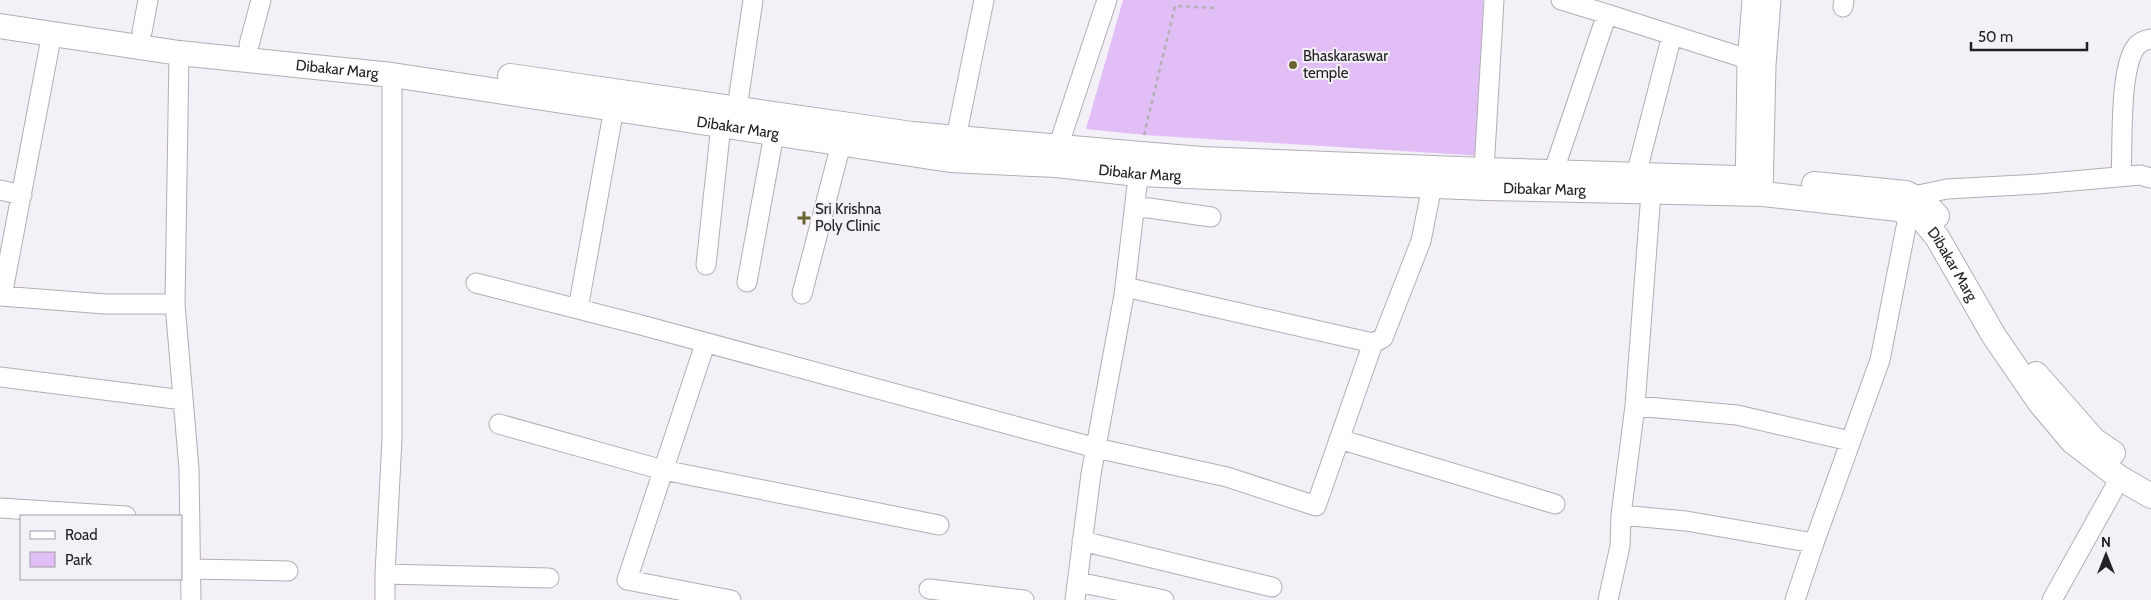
<svg xmlns="http://www.w3.org/2000/svg" width="2151" height="600" font-family="Cabin,sans-serif">
	<style>
		.green { fill: #e2bef6 }
		.lines { fill: none; stroke-linecap: round; stroke-linejoin: round }
		.minor-casing { stroke: #b2aeb4; stroke-width: 21 }
		.major-casing { stroke: #b2aeb4; stroke-width: 26 }
		.path { stroke: #b2afb5; stroke-width: 2.5; stroke-dasharray: 4 4; stroke-linecap: butt }
		.minor { stroke: #fff; stroke-width: 19 }
		.major { stroke: #fff; stroke-width: 24 }
		.poi-dot { fill: #696431; stroke: #f4f0f7; stroke-width: 2 }
		.labels { text-anchor: middle; dominant-baseline: central; stroke-width: 4; stroke-linejoin: round; paint-order: stroke }
		.poi-label { font-size: 15px; fill: #232124; stroke: #f4f0f7; text-anchor: start }
		.street-label { font-size: 15px; fill: #232124; stroke: #f4f0f7 }
	</style>
	<rect width="100%" height="100%" fill="#f4f0f7"/>
	<path class="green" d="M 1123,0 L 1483,0 L 1482,156 L 1144,135 L 1086,129 Z"/>
	<g class="lines">
		<defs>
			<path id="minor" d="M 1561,0 L 1607,14
				M 1843,7 L 1844,0
				M 142,32 L 148,0
				M 249,45 L 261,0
				M 179,53 L 175,304 L 189,469 L 191,600
				M 392,75 L 392,439 L 385,574 L 549,578
				M 735,122 L 753,0
				M 956,138 L 984,0
				M 1058,147 L 1107,0
				M 1484,170 L 1494,0
				M 1553,173 L 1607,14 L 1766,65
				M 1636,175 L 1672,35
				M 2121,176 C 2123,145 2119,73 2135,48 C 2139,42 2144,40 2151,39
				M 0,190 L 22,195
				M 1745,194 L 1747,64 L 1752,0
				M 1763,194 L 1766,65 L 1771,0
				M 1914,196 L 1947,189 L 2038,184 L 2140,175 L 2151,178
				M 1134,208 L 1149,208 L 1211,217
				M 706,265 L 721,125
				M 747,282 L 774,134
				M 476,283 L 641,325 L 1096,448 L 1227,477 L 1316,506 L 1373,343
				M 1125,287 L 1373,343 L 1383,338 L 1421,241 L 1432,186
				M 802,294 L 841,144
				M 0,296 L 105,304 L 175,304
				M 2,296 L 52,33
				M 578,309 L 614,108
				M 705,344 L 627,580 L 731,600
				M 0,377 L 183,400
				M 1635,406 L 1737,415 L 1850,441
				M 499,424 L 663,470 L 939,525
				M 1339,439 L 1555,504
				M 0,508 L 126,516
				M 1621,515 L 1686,521 L 1814,543 L 1795,600
				M 1082,541 L 1272,587
				M 1814,543 L 1880,360 L 1909,212
				M 190,569 L 288,571
				M 1078,582 L 1164,600
				M 929,589 L 1024,600
				M 385,600 L 385,574
				M 1075,600 L 1091,474 L 1124,295 L 1140,161
				M 1608,600 L 1620,546 L 1621,515 L 1635,406 L 1651,193
				M 2052,600 L 2120,478"/>
			<g id="major">
				<path id="s1" d="M 0,26 L 179,53 L 392,75 L 950,160 L 1056,165 L 1138,174 L 1486,188 L 1763,194 L 1898,209 L 1923,220 L 1937,237 L 1994,336 L 2040,403 L 2073,442 L 2120,478 L 2151,496"/>
				<path d="M 510,76 L 912,134 L 1141,154 L 1202,159 L 1484,170 L 1736,178"/>
				<path d="M 1814,184 L 1906,193 L 1923,201 L 1937,216"/>
				<path d="M 2036,374 L 2094,440 L 2113,453"/>
			</g>
		</defs>
		<use href="#minor" class="minor-casing"/>
		<use href="#major" class="major-casing"/>
		<path class="path" d="M 1144,135 L 1175,6 L 1215,8"/>
		<use href="#minor" class="minor"/>
		<use href="#major" class="major"/>
	</g>
	<g class="poi-dot">
		<circle cx="1293" cy="65" r="5"/>
		<path d="M801.5 210.5h5v5h5v5h-5v5h-5v-5h-5v-5h5z"/>
	</g>
	<g class="labels">
		<g class="poi-label">
			<text x="1303" y="56">Bhaskaraswar<tspan x="1303" dy="17">temple</tspan></text>
			<text x="815" y="209">Sri Krishna<tspan x="815" dy="17">Poly Clinic</tspan></text>
		</g>
		<g class="street-label">
			<text stroke="none"><textPath href="#s1" startOffset="340">Dibakar Marg</textPath></text>
			<text stroke="none"><textPath href="#s1" startOffset="745">Dibakar Marg</textPath></text>
			<text stroke="none"><textPath href="#s1" startOffset="1150">Dibakar Marg</textPath></text>
			<text stroke="none"><textPath href="#s1" startOffset="1555">Dibakar Marg</textPath></text>
			<text stroke="none"><textPath href="#s1" startOffset="1990">Dibakar Marg</textPath></text>
		</g>
	</g>
	<rect x="20" y="515" width="162" height="65" fill="#f4f0f7" stroke="#a09da3"/>
	<rect x="30" y="531" width="25" height="8" fill="#ffffff" stroke="#a09da3"/>
	<text x="65" y="540" font-size="15" fill="#232124">Road</text>
	<rect x="30" y="552" width="25" height="15" fill="#e2bef6" stroke="#a09da3"/>
	<text x="65" y="565" font-size="15" fill="#232124">Park</text>
	<g transform="translate(2106 555)" stroke="#f4f0f7" stroke-width="4" paint-order="stroke">
	<path d="M0-4L9 19L0 12L-9 19Z" fill="#232124"/>
	<text y="-8" font-size="14" font-weight="bold" text-anchor="middle" fill="#232124">N</text>
	</g>
	<path d="M1971 42v8h116v-8" fill="none" stroke="#232124" stroke-width="2.5"/>
	<text x="1978" y="42" font-size="15" fill="#232124" stroke="#f4f0f7" stroke-width="4" paint-order="stroke">50 m</text>
</svg>
